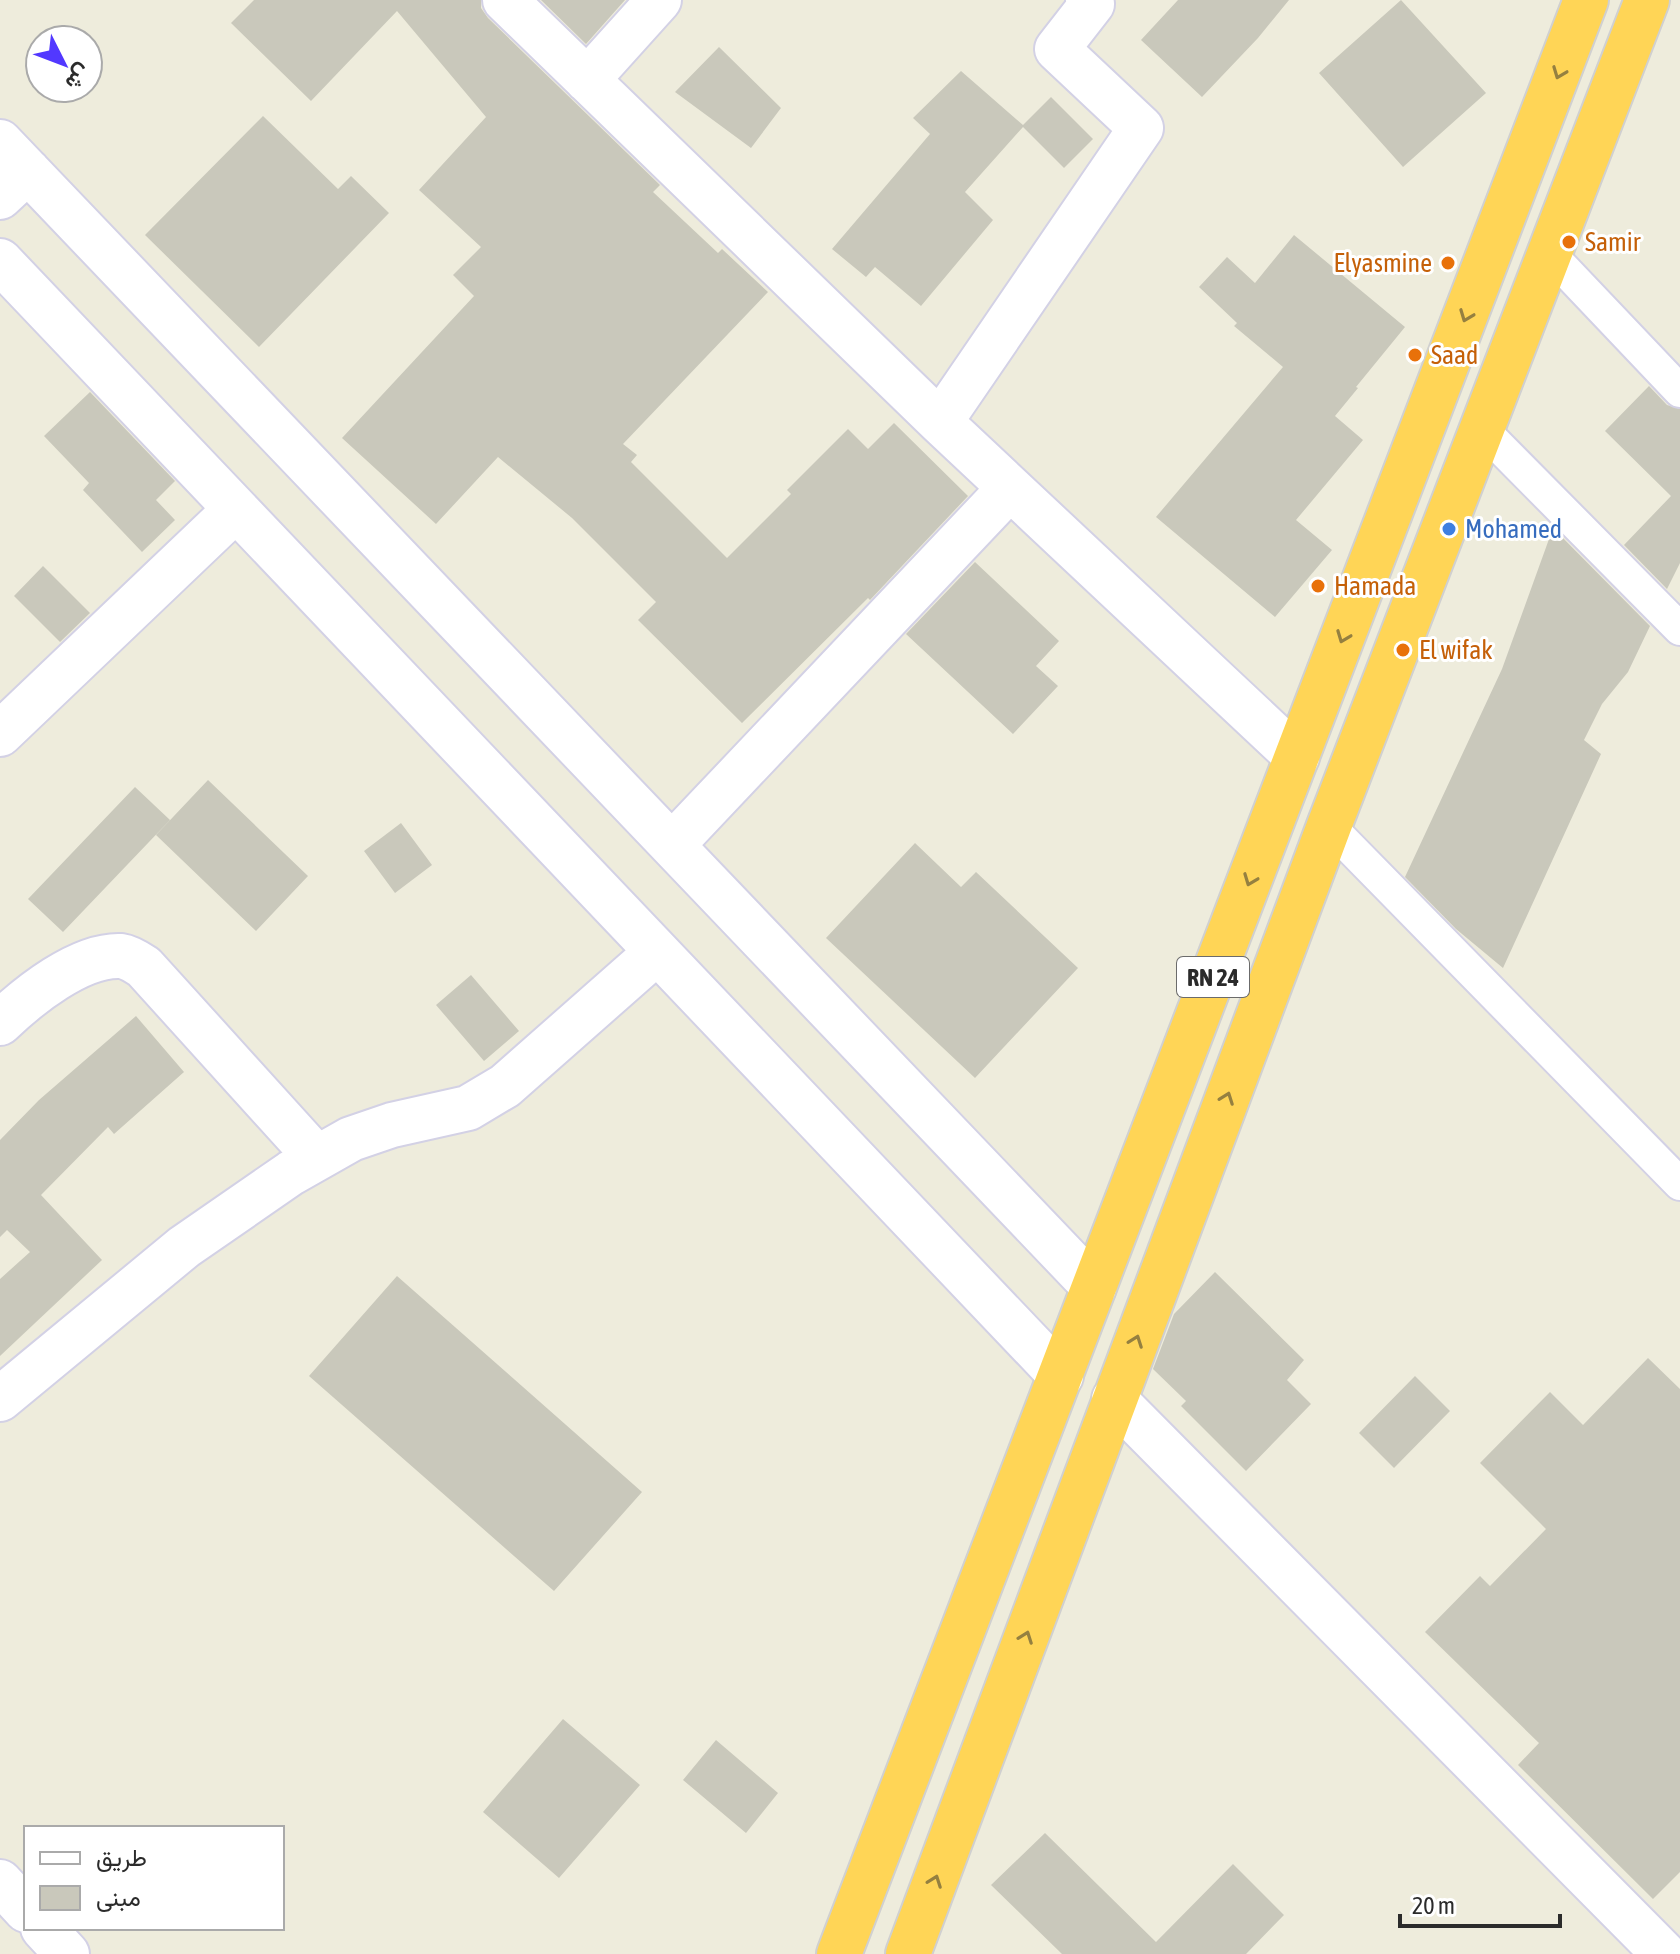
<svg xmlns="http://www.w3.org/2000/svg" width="1680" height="1954" font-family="'Asap Condensed',Vazirmatn,sans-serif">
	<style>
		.building { fill: #c9c8bb }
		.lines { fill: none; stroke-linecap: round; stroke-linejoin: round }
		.lane-casing { stroke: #d3d1e5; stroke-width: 36 }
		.street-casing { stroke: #d3d1e5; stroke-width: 48 }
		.highway-casing { stroke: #d0d0d0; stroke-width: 48 }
		.lane { stroke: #fff; stroke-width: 32 }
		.street { stroke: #fff; stroke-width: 44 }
		.highway { stroke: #ffd556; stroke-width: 44 }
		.oneway { stroke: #958040 }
		.food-dot { fill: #e8710a; stroke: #fff; stroke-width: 3 }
		.shop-dot { fill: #3f7fe0; stroke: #fff; stroke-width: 3 }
		.labels { text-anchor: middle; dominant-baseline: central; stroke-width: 6; stroke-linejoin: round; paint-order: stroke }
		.shield { fill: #fff; stroke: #6b6b6b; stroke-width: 2 }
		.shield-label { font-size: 24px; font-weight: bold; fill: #2b2b2b }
		.food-label { font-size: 26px; fill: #c56008; stroke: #fff; text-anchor: start }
		.shop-label { font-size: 26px; fill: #366cbe; stroke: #fff; text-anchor: start }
	</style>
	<rect width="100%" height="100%" fill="#eeecdc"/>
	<path class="building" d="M 254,0 L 481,0 L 481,8 L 488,18 L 660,185 L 653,192 L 718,253 L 722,249 L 768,292 L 623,444 L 637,455 L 631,462 L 727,558 L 791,494 L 787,490 L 848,429 L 868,449 L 894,423 L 968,496 L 870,600 L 868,598 L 742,723 L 638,620 L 656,602 L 572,518 L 498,457 L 436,524 L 342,438 L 474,296 L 453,275 L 481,247 L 419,190 L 486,117 L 397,11 L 311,101 L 231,23 Z
		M 541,0 L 625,0 L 586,44 Z
		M 1178,0 L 1289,0 L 1258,38 L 1202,97 L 1141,40 Z
		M 1401,0 L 1486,93 L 1403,167 L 1319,73 Z
		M 719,47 L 781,108 L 751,148 L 675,92 Z
		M 961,71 L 1023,125 L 1051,97 L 1093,139 L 1064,168 L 1023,127 L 965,192 L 993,220 L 921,306 L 875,267 L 866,277 L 832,249 L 930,134 L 913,118 Z
		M 263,116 L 338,189 L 351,176 L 389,213 L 259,347 L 145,235 Z
		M 1294,235 L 1405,327 L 1356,387 L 1358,388 L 1335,416 L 1363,440 L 1296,520 L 1332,550 L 1275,617 L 1156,517 L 1283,367 L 1234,326 L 1237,323 L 1199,287 L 1227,257 L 1255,283 Z
		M 1649,386 L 1667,405 L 1680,409 L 1680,563 L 1667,589 L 1624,545 L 1671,496 L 1605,431 Z
		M 90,392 L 175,481 L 156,500 L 175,520 L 142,552 L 83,490 L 89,483 L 44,436 Z
		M 1553,528 L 1650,626 L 1628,672 L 1602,704 L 1584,740 L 1601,754 L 1503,968 L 1456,929 L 1405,877 L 1502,669 Z
		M 975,562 L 1059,641 L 1036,666 L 1058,686 L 1013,734 L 906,634 Z
		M 43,566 L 90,613 L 60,642 L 14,596 Z
		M 208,780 L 308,876 L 256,931 L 156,835 Z
		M 135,787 L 170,820 L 63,932 L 28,899 Z
		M 401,823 L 432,865 L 395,893 L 364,851 Z
		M 915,843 L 961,887 L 976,872 L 1078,968 L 975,1078 L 826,938 Z
		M 471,975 L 519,1031 L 484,1061 L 436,1005 Z
		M 136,1016 L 184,1072 L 114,1134 L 108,1127 L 41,1195 L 102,1260 L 0,1356 L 0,1279 L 30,1252 L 7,1230 L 0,1237 L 0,1140 L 39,1100 Z
		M 1215,1272 L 1304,1360 L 1287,1380 L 1311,1404 L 1246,1471 L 1181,1406 L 1186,1401 L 1153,1369 L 1174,1314 Z
		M 397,1276 L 642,1492 L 554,1591 L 309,1376 Z
		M 1648,1358 L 1680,1389 L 1680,1872 L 1653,1899 L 1518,1765 L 1539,1743 L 1425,1632 L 1480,1576 L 1490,1586 L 1546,1529 L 1480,1463 L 1550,1392 L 1583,1425 Z
		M 1415,1376 L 1450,1411 L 1394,1468 L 1359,1433 Z
		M 563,1719 L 640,1785 L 559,1878 L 483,1812 Z
		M 716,1740 L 778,1793 L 746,1833 L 683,1780 Z
		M 1045,1833 L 1156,1942 L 1233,1864 L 1284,1915 L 1246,1954 L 1062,1954 L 991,1885 Z"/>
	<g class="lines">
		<defs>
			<path id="lane" d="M 1548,252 L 1680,391
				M 1481,428 L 1680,629
				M 1329,826 L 1680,1184"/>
			<path id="street" d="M 505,0 L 940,422 L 1297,757
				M 587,80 L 659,0
				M 0,142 L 1094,1287
				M 0,197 L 28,171
				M 0,261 L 1061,1376
				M 940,422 L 1141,128 L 1057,49 L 1092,4 L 1088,0
				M 0,734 L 236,509
				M 672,845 L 1010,488
				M 0,1023 C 28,996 80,954 121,956 C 128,957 138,963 144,967 L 317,1158
				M 0,1399 L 184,1247 L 291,1173 L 351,1139 L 392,1125 L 468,1108 L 505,1086 L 657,952
				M 1114,1399 L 1664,1954
				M 0,1882 L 26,1910
				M 43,1928 L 67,1954"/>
			<path id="highway" d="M 839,1954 L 1586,0
				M 908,1954 L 1329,826 L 1647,0"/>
		</defs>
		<use href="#lane" class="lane-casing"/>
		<use href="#street" class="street-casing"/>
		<use href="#highway" class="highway-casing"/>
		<use href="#lane" class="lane"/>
		<use href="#street" class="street"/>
		<use href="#highway" class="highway"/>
	</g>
	<defs><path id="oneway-chevron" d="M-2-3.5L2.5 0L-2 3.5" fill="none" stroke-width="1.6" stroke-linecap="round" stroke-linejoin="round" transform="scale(2)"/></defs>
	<g class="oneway">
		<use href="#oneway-chevron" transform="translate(1559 73) rotate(111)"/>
		<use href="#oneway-chevron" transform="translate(1466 316) rotate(111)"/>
		<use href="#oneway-chevron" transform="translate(1343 637) rotate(111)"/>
		<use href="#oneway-chevron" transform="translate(1250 880) rotate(111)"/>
		<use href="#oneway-chevron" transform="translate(1227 1098) rotate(-70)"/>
		<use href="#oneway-chevron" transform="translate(1136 1341) rotate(-70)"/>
		<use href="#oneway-chevron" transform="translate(1026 1637) rotate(-70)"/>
		<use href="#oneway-chevron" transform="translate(935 1881) rotate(-70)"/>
	</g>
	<g class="food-dot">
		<circle cx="1569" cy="242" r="8"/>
		<circle cx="1448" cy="263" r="8"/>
		<circle cx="1415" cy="355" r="8"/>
		<circle cx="1318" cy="586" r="8"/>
		<circle cx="1403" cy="650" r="8"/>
	</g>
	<circle class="shop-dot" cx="1449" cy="529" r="8"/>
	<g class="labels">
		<rect class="shield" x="1177" y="957" width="72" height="40" rx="6"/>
		<g class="shield-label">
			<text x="1213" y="977">RN 24</text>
		</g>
		<g class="food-label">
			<text x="1585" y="242">Samir</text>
			<text x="1432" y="263" text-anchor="end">Elyasmine</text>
			<text x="1431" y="355">Saad</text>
			<text x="1334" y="586">Hamada</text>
			<text x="1419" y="650">El wifak</text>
		</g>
		<g class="shop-label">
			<text x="1465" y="529">Mohamed</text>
		</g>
	</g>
	<rect x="24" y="1826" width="260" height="104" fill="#ffffff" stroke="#aaaaaa" stroke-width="2"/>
	<rect x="40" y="1852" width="40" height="12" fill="#ffffff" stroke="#aaaaaa" stroke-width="2"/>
	<text x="96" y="1866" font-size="24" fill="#2b2b2b">طريق</text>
	<rect x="40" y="1886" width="40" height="24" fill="#c9c8bb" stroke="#aaaaaa" stroke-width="2"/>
	<text x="96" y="1906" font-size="24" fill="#2b2b2b">مبنى</text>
	<g transform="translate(64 64) rotate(132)"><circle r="38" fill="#ffffff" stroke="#aaaaaa" stroke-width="2"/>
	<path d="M0-6L14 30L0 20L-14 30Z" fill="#5238ff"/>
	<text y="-12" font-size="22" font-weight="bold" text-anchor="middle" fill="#2b2b2b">ش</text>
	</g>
	<path d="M1400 1914v12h160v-12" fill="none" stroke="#2b2b2b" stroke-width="4"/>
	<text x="1412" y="1914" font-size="24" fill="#2b2b2b" stroke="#ffffff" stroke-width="6" paint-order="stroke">20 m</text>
</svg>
